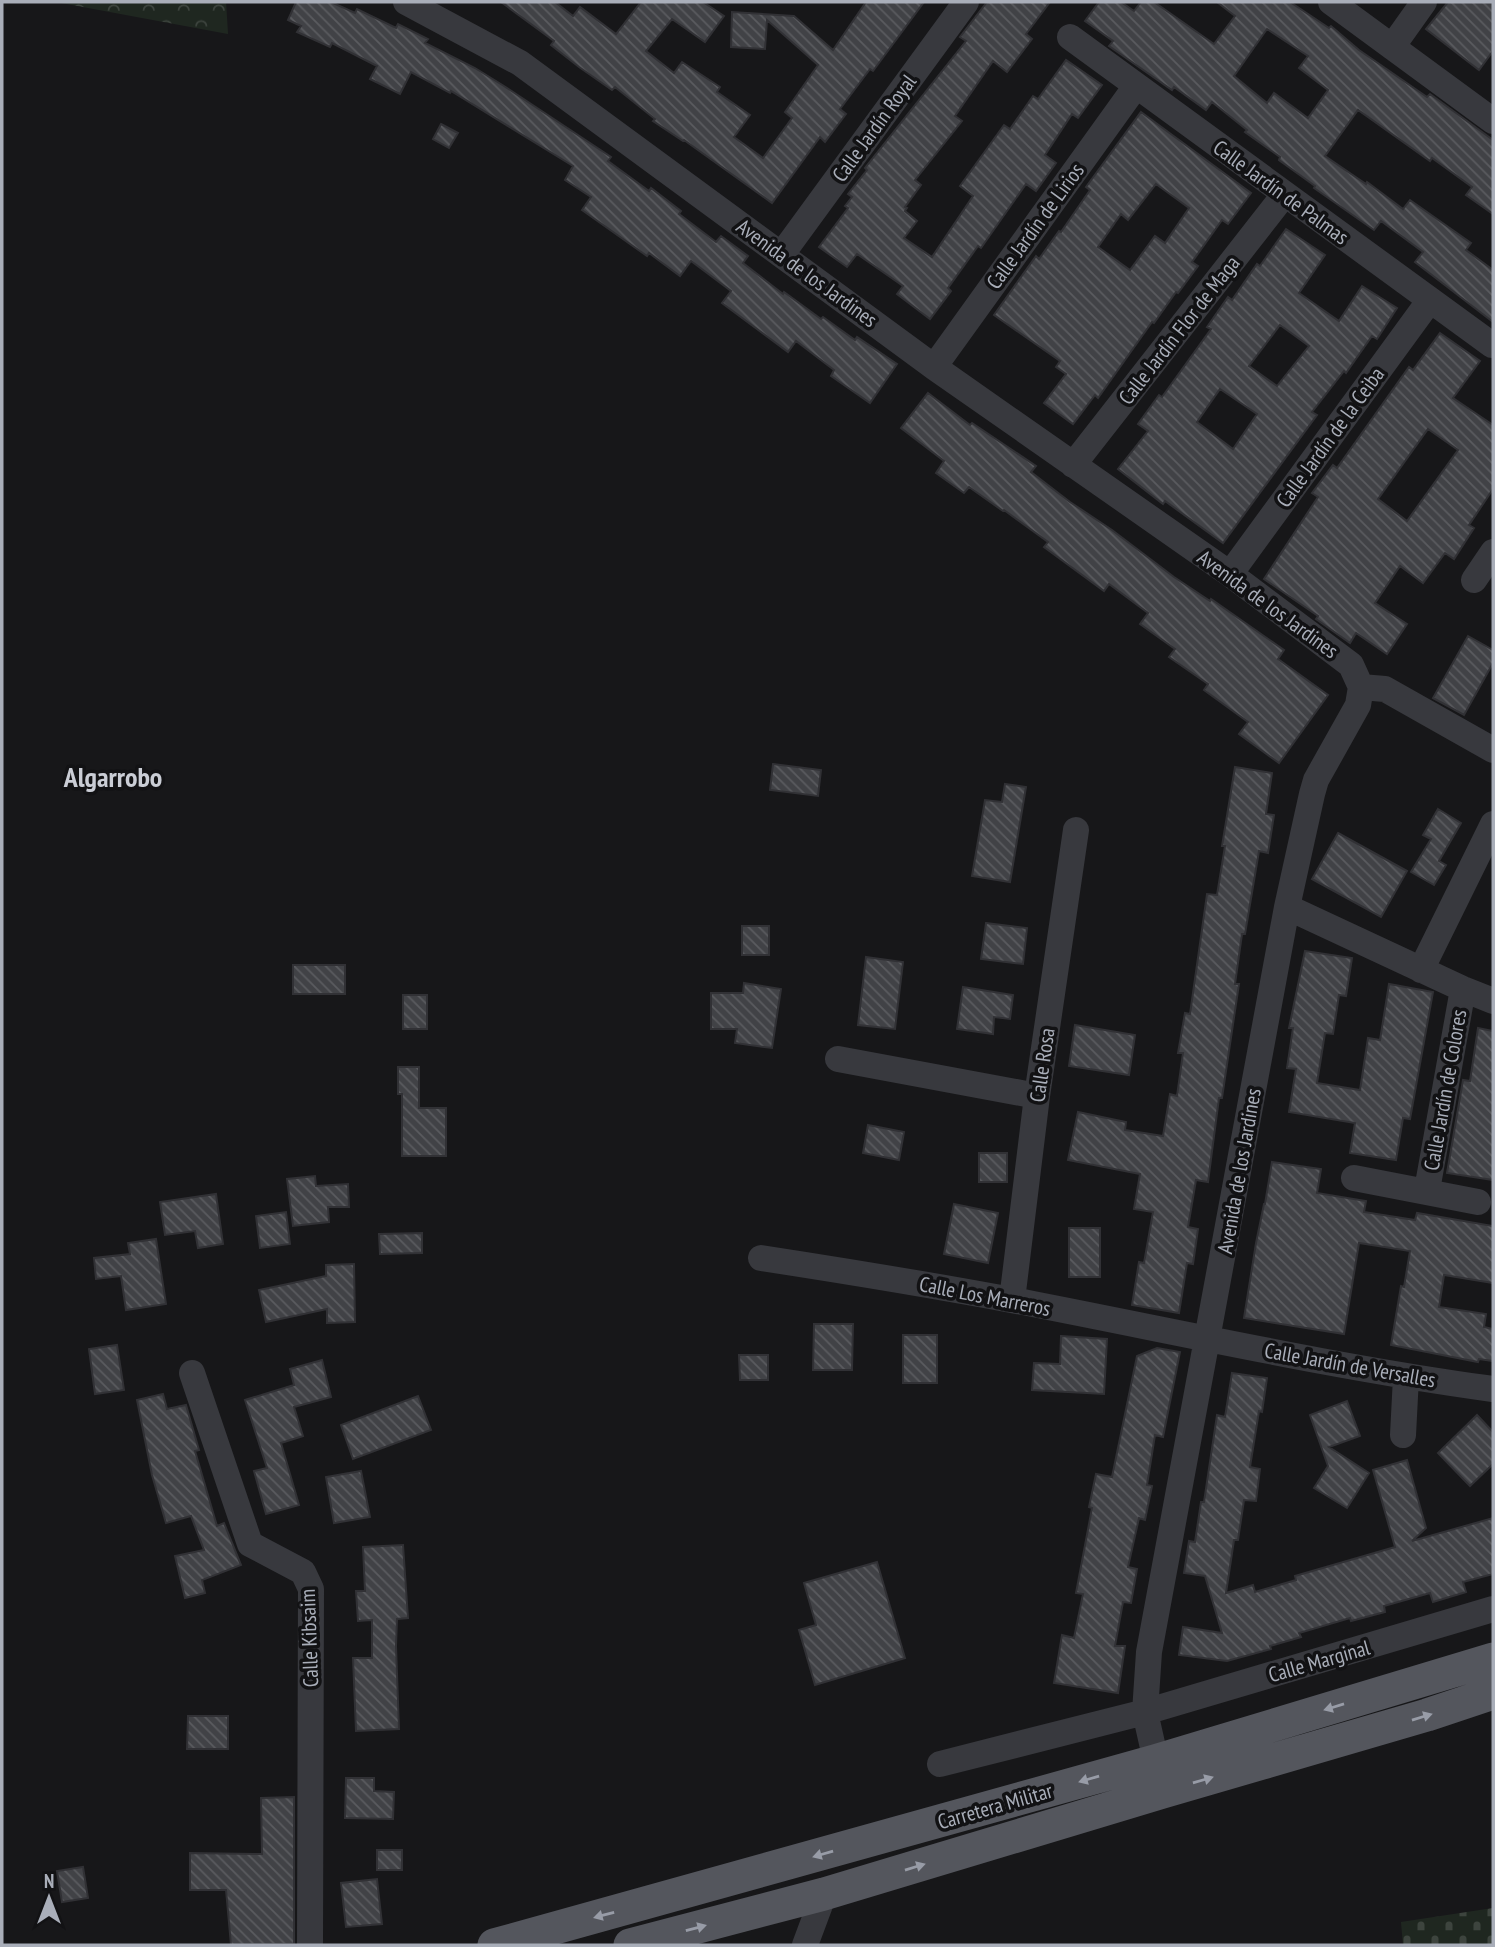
<svg xmlns="http://www.w3.org/2000/svg" width="1495" height="1947" font-family="'PT Sans Narrow',sans-serif">
	<style>
		.cemetery { fill: url(#cemetery-stones) }
		.park { fill: url(#park-crowns) }
		.building { fill: url(#building-back-hatch); stroke: #313135; stroke-width: 2; fill-rule: evenodd }
		.lines { fill: none; stroke-linecap: round; stroke-linejoin: round }
		.minor { stroke: #38393e; stroke-width: 26 }
		.major { stroke: #54565d; stroke-width: 33 }
		.oneway { fill: #989ca7 }
		.labels { text-anchor: middle; dominant-baseline: central; stroke-width: 7; stroke-linejoin: round; paint-order: stroke }
		.street-label { font-size: 21px; fill: #a9aeb9; stroke: #121214 }
		.district-label { font-size: 28px; font-weight: bold; fill: #cacdd5; stroke: #121214 }
	</style>
	<defs>
		<pattern id="cemetery-stones" width="16" height="16" patternUnits="userSpaceOnUse" patternTransform="scale(1.75)"><rect width="16" height="16" fill="#1f2720"/><path d="M2 7V4a2 2 0 0 1 4 0v3zM10 15v-3a2 2 0 0 1 4 0v3z" fill="#3d443e"/></pattern>
		<pattern id="park-crowns" width="20" height="18" patternUnits="userSpaceOnUse" patternTransform="scale(1.75)"><rect width="20" height="18" fill="#1f2720"/><path d="M2 6a3 3 0 1 1 6 0M12 15a3 3 0 1 1 6 0" fill="none" stroke="#3d443e"/></pattern>
		<pattern id="building-back-hatch" width="6" height="6" patternUnits="userSpaceOnUse" patternTransform="scale(1.75)"><rect width="6" height="6" fill="#414246"/><path d="M-1 5l2 2M0 0l6 6M5-1l2 2" fill="none" stroke="#5a5b5f"/></pattern>
	</defs>
	<rect width="100%" height="100%" fill="#171719"/>
	<path class="cemetery" d="M 1493,1908 L 1493,1945 L 1403,1945 L 1401,1922 Z"/>
	<path class="park" d="M 56,2 L 226,2 L 228,34 Z"/>
	<path class="building" d="M 296,2 L 331,2 L 355,13 L 357,9 L 396,28 L 398,24 L 428,39 L 425,43 L 475,68 L 504,86 L 611,157 L 608,161 L 649,191 L 651,188 L 681,211 L 679,214 L 716,242 L 721,236 L 748,256 L 743,263 L 783,294 L 784,292 L 821,319 L 823,317 L 855,340 L 857,337 L 897,364 L 870,403 L 831,376 L 834,370 L 796,341 L 788,352 L 722,303 L 731,291 L 691,261 L 680,276 L 649,253 L 647,256 L 582,210 L 591,197 L 565,180 L 573,166 L 451,91 L 450,93 L 411,72 L 400,94 L 370,79 L 377,66 L 332,43 L 330,47 L 297,32 L 301,26 L 288,20 Z
		M 501,2 L 555,2 L 573,16 L 580,7 L 616,34 L 641,2 L 703,2 L 724,16 L 705,42 L 672,19 L 646,51 L 674,73 L 682,62 L 720,87 L 717,92 L 750,115 L 734,137 L 763,158 L 792,118 L 785,112 L 818,65 L 767,20 L 765,49 L 731,47 L 732,12 L 794,16 L 833,50 L 866,2 L 924,2 L 873,71 L 870,69 L 840,109 L 846,114 L 825,142 L 820,137 L 772,203 L 684,140 L 683,141 L 653,121 L 655,119 L 615,87 L 612,90 L 579,67 L 551,45 L 554,41 Z
		M 987,2 L 1050,2 L 1026,34 L 1032,39 L 1007,72 L 993,61 L 955,116 L 962,121 L 915,180 L 921,185 L 905,207 L 907,208 L 905,211 L 917,221 L 904,238 L 932,257 L 973,196 L 960,186 L 1004,125 L 1010,129 L 1033,96 L 1038,99 L 1066,60 L 1102,85 L 1078,118 L 1072,114 L 1045,155 L 1056,163 L 1036,191 L 1026,184 L 981,248 L 978,246 L 948,288 L 951,291 L 930,319 L 897,294 L 903,286 L 857,254 L 847,267 L 819,247 L 848,208 L 845,206 L 852,197 L 848,194 L 867,170 L 865,168 L 966,41 L 960,37 Z
		M 1099,2 L 1121,2 L 1134,11 L 1141,2 L 1154,2 L 1214,44 L 1235,16 L 1217,2 L 1290,2 L 1329,28 L 1331,26 L 1359,50 L 1427,97 L 1430,94 L 1493,140 L 1493,214 L 1466,195 L 1472,187 L 1432,158 L 1430,161 L 1358,110 L 1325,156 L 1366,184 L 1367,182 L 1403,209 L 1410,200 L 1471,243 L 1466,250 L 1493,270 L 1493,322 L 1415,262 L 1423,252 L 1381,221 L 1374,230 L 1314,188 L 1315,186 L 1279,160 L 1280,157 L 1245,132 L 1247,130 L 1212,102 L 1206,110 L 1174,87 L 1172,90 L 1109,46 L 1113,41 L 1085,21 ZM 1267,29 L 1308,56 L 1299,68 L 1328,90 L 1308,118 L 1274,93 L 1267,103 L 1234,76 Z
		M 1448,2 L 1493,2 L 1493,51 L 1479,70 L 1426,29 Z
		M 1141,112 L 1251,193 L 1228,224 L 1222,220 L 1192,262 L 1198,266 L 1178,293 L 1176,292 L 1154,323 L 1152,322 L 1098,398 L 1095,395 L 1073,424 L 1044,403 L 1066,374 L 1056,367 L 1060,361 L 994,315 L 1036,256 L 1039,259 L 1059,231 L 1061,232 L 1090,190 L 1086,187 ZM 1156,184 L 1189,208 L 1165,243 L 1155,236 L 1130,270 L 1098,247 L 1121,214 L 1128,220 Z
		M 441,124 L 458,133 L 449,148 L 433,139 Z
		M 1286,229 L 1325,255 L 1299,293 L 1339,321 L 1362,286 L 1397,308 L 1377,339 L 1372,336 L 1346,373 L 1344,371 L 1312,412 L 1317,415 L 1223,543 L 1165,501 L 1163,504 L 1118,469 L 1148,431 L 1138,424 L 1159,395 L 1162,397 L 1211,329 L 1207,327 L 1228,297 L 1232,300 L 1257,264 L 1260,266 ZM 1280,325 L 1309,346 L 1277,386 L 1249,366 ZM 1220,389 L 1257,414 L 1233,449 L 1197,422 Z
		M 1440,333 L 1480,361 L 1453,398 L 1493,425 L 1493,489 L 1469,525 L 1474,528 L 1454,559 L 1445,553 L 1423,583 L 1400,566 L 1375,603 L 1407,624 L 1387,654 L 1356,633 L 1350,643 L 1316,619 L 1318,616 L 1264,579 L 1318,497 L 1312,493 L 1333,465 L 1337,468 L 1409,367 L 1413,370 ZM 1428,429 L 1458,450 L 1407,521 L 1378,499 Z
		M 928,393 L 970,425 L 972,423 L 1036,466 L 1031,472 L 1070,502 L 1112,530 L 1174,577 L 1210,601 L 1211,599 L 1284,650 L 1278,659 L 1328,695 L 1279,763 L 1239,734 L 1248,722 L 1204,690 L 1208,684 L 1169,657 L 1175,649 L 1140,624 L 1148,613 L 1109,584 L 1104,591 L 1044,547 L 1048,542 L 1004,510 L 1003,511 L 969,487 L 964,493 L 936,473 L 944,461 L 901,428 Z
		M 1468,636 L 1493,650 L 1493,663 L 1464,715 L 1433,698 Z
		M 773,764 L 821,770 L 818,796 L 770,790 Z
		M 1235,767 L 1272,773 L 1266,814 L 1274,815 L 1268,853 L 1259,851 L 1245,934 L 1242,934 L 1235,984 L 1239,984 L 1222,1098 L 1219,1098 L 1208,1182 L 1196,1180 L 1188,1227 L 1198,1229 L 1193,1264 L 1187,1263 L 1179,1313 L 1132,1305 L 1139,1262 L 1144,1263 L 1153,1212 L 1134,1209 L 1140,1174 L 1068,1160 L 1078,1112 L 1126,1122 L 1125,1130 L 1163,1136 L 1170,1094 L 1177,1096 L 1183,1053 L 1178,1053 L 1185,1013 L 1190,1014 L 1207,894 L 1217,895 L 1225,846 L 1222,846 Z
		M 1005,784 L 1026,787 L 1010,882 L 972,876 L 985,800 L 1002,802 Z
		M 1438,809 L 1461,823 L 1439,861 L 1446,865 L 1434,885 L 1411,872 L 1431,839 L 1423,835 Z
		M 1338,833 L 1407,871 L 1381,917 L 1312,879 Z
		M 986,923 L 1027,928 L 1023,964 L 981,959 Z
		M 742,926 L 769,926 L 769,955 L 742,955 Z
		M 1305,951 L 1352,958 L 1346,996 L 1339,995 L 1333,1034 L 1325,1033 L 1317,1083 L 1360,1090 L 1368,1038 L 1380,1040 L 1389,984 L 1433,992 L 1410,1119 L 1403,1118 L 1396,1160 L 1350,1153 L 1355,1123 L 1289,1112 L 1296,1069 L 1287,1068 L 1293,1028 L 1289,1028 Z
		M 866,957 L 903,962 L 895,1029 L 858,1025 Z
		M 293,965 L 345,965 L 345,994 L 293,994 Z
		M 744,983 L 781,989 L 772,1048 L 735,1043 L 737,1029 L 711,1029 L 711,993 L 743,993 Z
		M 963,987 L 1013,995 L 1010,1019 L 994,1017 L 993,1034 L 957,1029 Z
		M 403,995 L 427,995 L 427,1029 L 403,1029 Z
		M 1075,1025 L 1135,1035 L 1129,1075 L 1069,1066 Z
		M 1478,1028 L 1493,1031 L 1493,1180 L 1447,1173 L 1463,1080 L 1470,1081 Z
		M 398,1067 L 419,1067 L 419,1108 L 446,1108 L 446,1156 L 402,1156 L 402,1094 L 398,1094 Z
		M 868,1125 L 904,1132 L 899,1160 L 863,1153 Z
		M 979,1153 L 1007,1153 L 1007,1182 L 979,1182 Z
		M 1272,1162 L 1321,1169 L 1317,1193 L 1366,1201 L 1364,1212 L 1415,1220 L 1417,1213 L 1493,1226 L 1493,1283 L 1444,1275 L 1439,1307 L 1486,1314 L 1484,1327 L 1493,1329 L 1493,1361 L 1479,1359 L 1478,1362 L 1391,1345 L 1401,1286 L 1404,1287 L 1410,1251 L 1359,1243 L 1344,1334 L 1244,1318 L 1256,1243 L 1264,1204 L 1265,1204 Z
		M 315,1176 L 316,1186 L 348,1184 L 349,1207 L 328,1207 L 329,1222 L 293,1226 L 287,1179 Z
		M 216,1194 L 223,1244 L 198,1248 L 195,1231 L 165,1235 L 160,1202 Z
		M 954,1204 L 998,1213 L 988,1263 L 944,1254 Z
		M 286,1212 L 290,1244 L 260,1248 L 256,1216 Z
		M 1069,1228 L 1100,1228 L 1100,1277 L 1069,1277 Z
		M 422,1233 L 422,1253 L 380,1254 L 379,1234 Z
		M 156,1239 L 166,1304 L 126,1310 L 121,1276 L 96,1279 L 94,1258 L 130,1254 L 128,1243 Z
		M 354,1264 L 355,1322 L 327,1323 L 327,1309 L 266,1322 L 259,1290 L 326,1276 L 326,1265 Z
		M 814,1324 L 853,1324 L 852,1370 L 813,1370 Z
		M 903,1335 L 937,1335 L 937,1383 L 903,1383 Z
		M 1061,1336 L 1107,1339 L 1104,1394 L 1032,1390 L 1034,1363 L 1060,1364 Z
		M 117,1345 L 124,1390 L 95,1394 L 89,1349 Z
		M 1157,1348 L 1180,1352 L 1163,1437 L 1155,1435 L 1147,1485 L 1152,1486 L 1145,1520 L 1139,1518 L 1128,1567 L 1137,1569 L 1131,1603 L 1123,1602 L 1115,1646 L 1125,1646 L 1118,1693 L 1054,1683 L 1062,1635 L 1074,1638 L 1083,1594 L 1076,1593 L 1092,1508 L 1089,1507 L 1096,1474 L 1112,1477 L 1137,1356 Z
		M 739,1355 L 768,1355 L 768,1380 L 740,1380 Z
		M 322,1360 L 331,1397 L 294,1407 L 303,1436 L 281,1443 L 299,1505 L 266,1514 L 254,1471 L 267,1468 L 245,1400 L 294,1385 L 290,1369 Z
		M 1232,1373 L 1267,1378 L 1262,1412 L 1259,1411 L 1250,1467 L 1260,1469 L 1256,1501 L 1244,1500 L 1238,1540 L 1234,1540 L 1226,1593 L 1253,1585 L 1255,1592 L 1296,1580 L 1295,1576 L 1395,1547 L 1373,1470 L 1407,1460 L 1426,1528 L 1412,1541 L 1493,1518 L 1493,1574 L 1463,1582 L 1466,1592 L 1433,1602 L 1430,1593 L 1384,1606 L 1385,1612 L 1351,1621 L 1350,1618 L 1299,1633 L 1301,1637 L 1270,1646 L 1271,1649 L 1227,1661 L 1179,1655 L 1183,1627 L 1222,1633 L 1205,1576 L 1184,1573 L 1189,1541 L 1195,1542 L 1201,1502 L 1204,1502 L 1217,1415 L 1225,1417 Z
		M 163,1394 L 167,1409 L 186,1405 L 199,1450 L 195,1451 L 217,1526 L 224,1523 L 241,1565 L 202,1580 L 205,1593 L 185,1598 L 175,1556 L 204,1550 L 191,1516 L 166,1523 L 152,1475 L 137,1400 Z
		M 418,1396 L 431,1430 L 353,1459 L 341,1425 Z
		M 1347,1401 L 1360,1436 L 1329,1447 L 1369,1473 L 1347,1508 L 1314,1488 L 1328,1466 L 1310,1415 Z
		M 1477,1415 L 1493,1432 L 1493,1464 L 1470,1486 L 1438,1453 Z
		M 361,1471 L 370,1517 L 334,1523 L 326,1477 Z
		M 403,1545 L 408,1618 L 397,1619 L 396,1646 L 399,1729 L 356,1731 L 353,1658 L 372,1658 L 372,1620 L 358,1621 L 356,1591 L 365,1591 L 363,1547 Z
		M 877,1562 L 905,1658 L 815,1685 L 799,1630 L 816,1625 L 804,1583 Z
		M 188,1716 L 228,1716 L 228,1749 L 187,1749 Z
		M 346,1778 L 374,1778 L 374,1791 L 394,1792 L 393,1819 L 345,1818 Z
		M 294,1797 L 294,1944 L 231,1945 L 226,1890 L 190,1890 L 190,1853 L 262,1854 L 261,1798 Z
		M 377,1850 L 402,1850 L 402,1870 L 377,1870 Z
		M 83,1867 L 88,1898 L 62,1902 L 57,1871 Z
		M 377,1879 L 382,1924 L 346,1927 L 341,1883 Z"/>
	<g class="lines">
		<path class="minor" d="M 406,2 L 520,63 L 934,367 L 1230,574 L 1351,665 L 1361,687 L 1358,705 L 1316,780 L 1312,794 L 1287,907 L 1149,1652 L 1145,1712 L 1160,1779
			M 1331,2 L 1493,121
			M 1070,37 L 1492,345
			M 1392,47 L 1424,2
			M 782,254 L 966,2
			M 934,367 L 1136,86
			M 1073,465 L 1284,195
			M 1230,574 L 1430,300
			M 1474,580 L 1493,552
			M 1361,687 L 1385,689 L 1493,750
			M 1287,907 L 1463,989 L 1493,1001
			M 1421,970 L 1493,824
			M 838,1059 L 1037,1096
			M 1354,1178 L 1478,1202
			M 1427,1190 L 1463,989
			M 761,1258 C 852,1272 943,1287 1033,1304 C 1187,1334 1339,1368 1493,1389
			M 1012,1300 L 1037,1096 L 1076,830
			M 192,1373 L 250,1544 L 303,1572 L 311,1589 L 310,1945
			M 1403,1435 L 1406,1377
			M 940,1764 L 1145,1712 L 1493,1609
			M 805,1945 L 824,1894"/>
		<path class="major" d="M 494,1945 L 1155,1761 L 1493,1659
			M 630,1945 L 824,1894 L 1163,1792 L 1427,1715 L 1493,1693"/>
	</g>
	<defs><path id="oneway-solid" d="M-6-.8H1V-3.2L6.5 0L1 3.2V.8H-6Z" transform="scale(1.75)"/></defs>
	<g class="oneway">
		<use href="#oneway-solid" transform="translate(1334 1707) rotate(163)"/>
		<use href="#oneway-solid" transform="translate(1422 1717) rotate(-17)"/>
		<use href="#oneway-solid" transform="translate(1089 1779) rotate(164)"/>
		<use href="#oneway-solid" transform="translate(1203 1780) rotate(-16)"/>
		<use href="#oneway-solid" transform="translate(823 1854) rotate(164)"/>
		<use href="#oneway-solid" transform="translate(915 1867) rotate(-17)"/>
		<use href="#oneway-solid" transform="translate(604 1915) rotate(165)"/>
		<use href="#oneway-solid" transform="translate(696 1928) rotate(-15)"/>
	</g>
	<g class="labels">
		<g class="street-label">
			<text transform="translate(874 128) rotate(-54)">Calle Jardín Royal</text>
			<text transform="translate(1281 192) rotate(36)">Calle Jardín de Palmas</text>
			<text transform="translate(1035 226) rotate(-54)">Calle Jardín de Lirios</text>
			<text transform="translate(807 273) rotate(36)">Avenida de los Jardines</text>
			<text transform="translate(1179 330) rotate(-52)">Calle Jardín Flor de Maga</text>
			<text transform="translate(1330 437) rotate(-54)">Calle Jardín de la Ceiba</text>
			<text transform="translate(1268 604) rotate(36)">Avenida de los Jardines</text>
			<text transform="translate(1042 1065) rotate(-82)">Calle Rosa</text>
			<text transform="translate(1445 1090) rotate(-80)">Calle Jardín de Colores</text>
			<text transform="translate(1239 1171) rotate(-80)">Avenida de los Jardines</text>
			<text transform="translate(985 1296) rotate(11)">Calle Los Marreros</text>
			<text transform="translate(1350 1365) rotate(10)">Calle Jardín de Versalles</text>
			<text transform="translate(309 1638) rotate(-92)">Calle Kibsaim</text>
			<text transform="translate(1319 1661) rotate(-16)">Calle Marginal</text>
			<text transform="translate(995 1806) rotate(-16)">Carretera Militar</text>
		</g>
		<g class="district-label">
			<text x="113" y="776">Algarrobo</text>
		</g>
	</g>
	<rect width="1495" height="1947" fill="none" stroke="#a9aeb9" stroke-width="7"/>
	<g transform="translate(49 1898)" stroke="#121214" stroke-width="5" paint-order="stroke">
	<path d="M0-5L12 26L0 18L-12 26Z" fill="#a9aeb9"/>
	<text y="-10" font-size="19" font-weight="bold" text-anchor="middle" fill="#a9aeb9">N</text>
	</g>
</svg>
